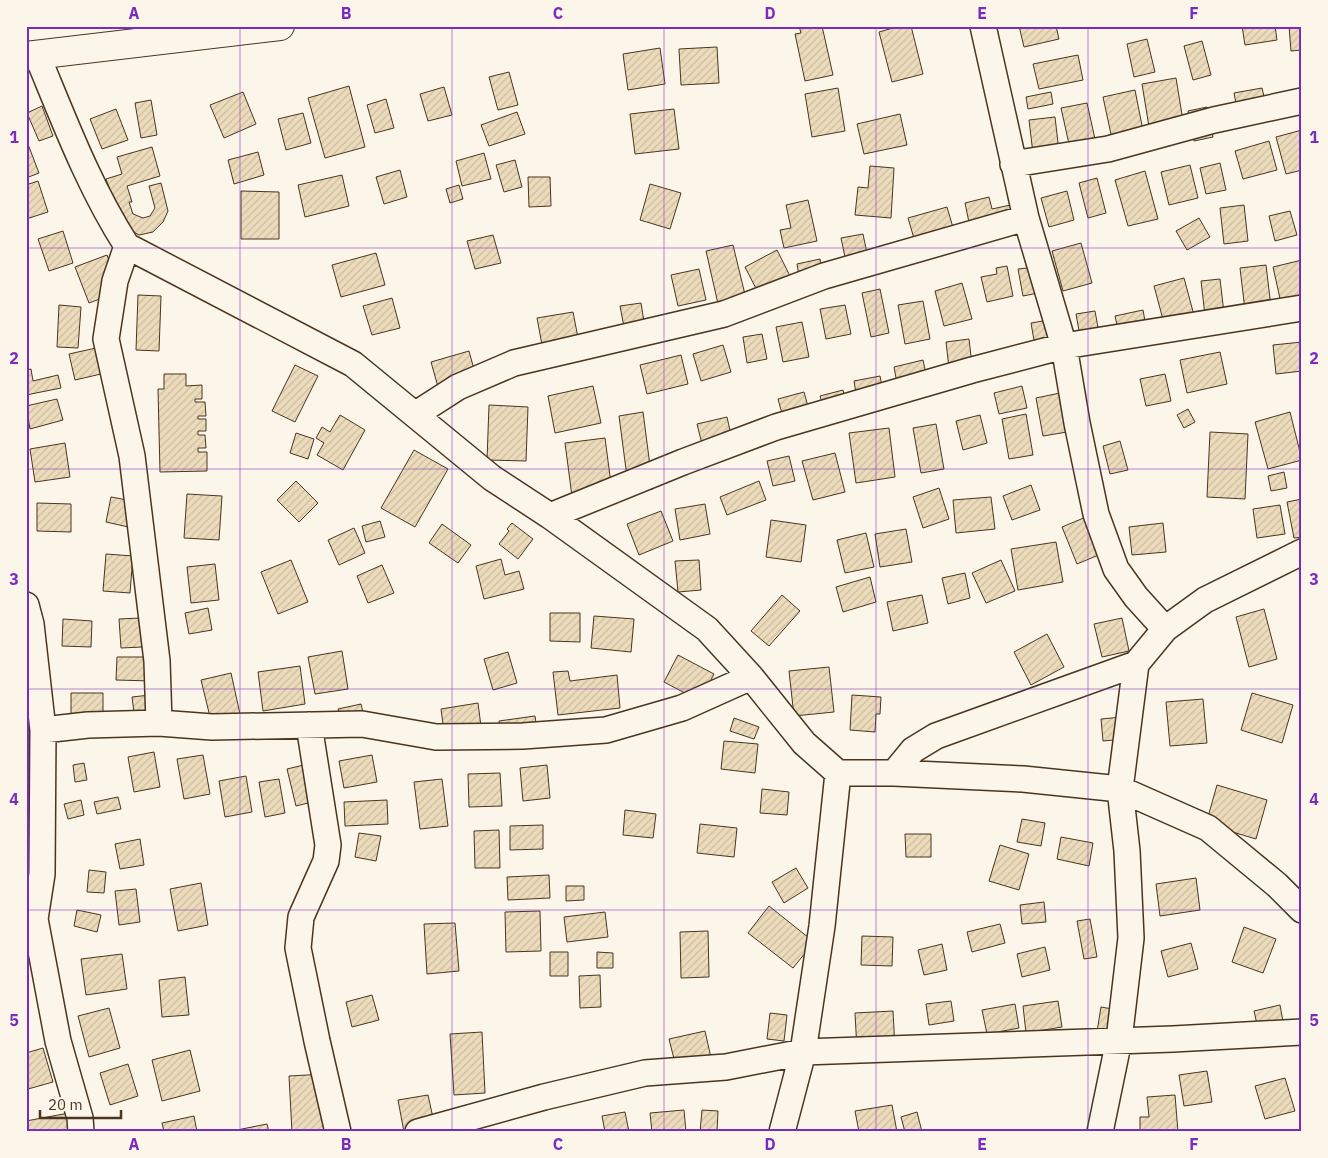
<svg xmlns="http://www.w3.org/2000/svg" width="1328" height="1158" font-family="'IBM Plex Sans',sans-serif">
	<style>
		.building { fill: url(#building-hatch); stroke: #4a3520 }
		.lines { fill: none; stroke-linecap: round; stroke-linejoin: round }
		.street-casing { stroke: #4a3520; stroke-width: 28 }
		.secondary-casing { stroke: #4a3520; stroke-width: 30 }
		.street { stroke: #fbf6e9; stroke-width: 25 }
		.secondary { stroke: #fbf6e9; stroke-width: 28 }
		.grid { fill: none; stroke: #7b2cbf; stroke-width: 1; stroke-opacity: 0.55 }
		.neatline { fill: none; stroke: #7b2cbf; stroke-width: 2 }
		.grid-label { font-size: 16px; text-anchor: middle; font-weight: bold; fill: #7b2cbf }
	</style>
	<defs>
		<pattern id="building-hatch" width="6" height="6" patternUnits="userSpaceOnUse" patternTransform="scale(1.25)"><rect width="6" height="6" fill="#ecdcbc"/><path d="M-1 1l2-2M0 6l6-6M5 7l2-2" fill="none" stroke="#ccbda1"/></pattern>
	</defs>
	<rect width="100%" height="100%" fill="#fbf6e9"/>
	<path class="building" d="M 799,26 L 822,26 L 833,75 L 805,81 L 795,34 L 801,33 Z
		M 900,26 L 911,26 L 923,74 L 892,82 L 879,32 Z
		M 1019,26 L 1056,26 L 1059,39 L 1024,47 Z
		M 1242,26 L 1275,26 L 1277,40 L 1245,45 Z
		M 1289,26 L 1302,26 L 1302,50 L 1291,51 Z
		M 1147,39 L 1155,72 L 1134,77 L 1127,44 Z
		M 1202,41 L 1211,75 L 1193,80 L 1184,46 Z
		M 717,47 L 719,83 L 681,85 L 679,49 Z
		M 660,48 L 665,84 L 628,90 L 623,54 Z
		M 1078,55 L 1083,80 L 1039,89 L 1033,64 Z
		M 509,72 L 518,105 L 498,110 L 489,77 Z
		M 1176,78 L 1186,139 L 1152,145 L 1142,84 Z
		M 349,86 L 365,147 L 325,158 L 308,98 Z
		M 444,87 L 452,115 L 428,121 L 420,94 Z
		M 838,88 L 845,131 L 812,137 L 805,94 Z
		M 1262,88 L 1268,113 L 1239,119 L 1234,93 Z
		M 1135,90 L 1146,146 L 1115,153 L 1103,97 Z
		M 243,92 L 256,124 L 224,138 L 210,105 Z
		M 1051,92 L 1053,104 L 1028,109 L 1026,97 Z
		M 386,99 L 394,128 L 375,133 L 367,105 Z
		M 151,100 L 157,135 L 141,138 L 135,103 Z
		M 1087,103 L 1095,139 L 1069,144 L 1061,108 Z
		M 42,106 L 53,136 L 39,141 L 27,113 Z
		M 1207,107 L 1213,137 L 1194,141 L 1188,111 Z
		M 116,109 L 128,140 L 102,149 L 90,119 Z
		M 674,109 L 679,149 L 635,154 L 630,114 Z
		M 517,112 L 525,134 L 489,146 L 481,125 Z
		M 303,113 L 311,143 L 286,150 L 278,119 Z
		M 900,114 L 907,145 L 864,154 L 857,124 Z
		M 1055,117 L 1060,160 L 1034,162 L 1029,120 Z
		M 1302,130 L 1302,170 L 1286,174 L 1276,137 Z
		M 26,139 L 39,173 L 26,178 Z
		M 1269,141 L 1277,170 L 1243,179 L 1235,151 Z
		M 152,147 L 160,176 L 127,186 L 132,202 L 129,202 L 133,214 L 143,218 L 150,216 L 155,208 L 149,186 L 161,183 L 168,211 L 163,222 L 153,232 L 139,235 L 122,225 L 106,179 L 122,174 L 117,157 Z
		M 258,152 L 264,175 L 234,184 L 228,160 Z
		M 484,153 L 491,179 L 462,186 L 456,161 Z
		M 515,160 L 522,187 L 504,192 L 496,165 Z
		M 1220,163 L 1226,190 L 1206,194 L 1200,168 Z
		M 1190,165 L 1198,198 L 1169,205 L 1161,172 Z
		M 870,166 L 894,168 L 891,218 L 855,215 L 858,187 L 868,188 Z
		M 400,170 L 407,197 L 384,204 L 376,177 Z
		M 1145,171 L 1158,219 L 1128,226 L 1115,180 Z
		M 342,175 L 349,206 L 305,217 L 298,185 Z
		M 528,177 L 550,177 L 551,206 L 529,207 Z
		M 1097,178 L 1106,213 L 1088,218 L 1079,183 Z
		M 38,181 L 48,212 L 26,219 L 26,185 Z
		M 650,184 L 681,193 L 670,229 L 640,220 Z
		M 459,185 L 463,199 L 450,203 L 446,189 Z
		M 241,191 L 279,192 L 279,239 L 241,239 Z
		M 1067,191 L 1074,220 L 1049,227 L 1041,198 Z
		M 989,197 L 992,209 L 1015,204 L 1020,226 L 972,237 L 965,203 Z
		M 808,200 L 817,241 L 784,248 L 780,230 L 791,228 L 786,205 Z
		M 1244,205 L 1248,241 L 1224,244 L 1220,208 Z
		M 947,207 L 959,248 L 920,259 L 908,218 Z
		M 1290,211 L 1297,235 L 1275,241 L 1269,216 Z
		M 1199,218 L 1210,237 L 1187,250 L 1176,231 Z
		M 63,231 L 73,263 L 49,271 L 38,239 Z
		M 863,234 L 867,253 L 845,257 L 841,238 Z
		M 493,235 L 501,263 L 475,269 L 467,241 Z
		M 1081,243 L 1092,283 L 1063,291 L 1052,251 Z
		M 733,245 L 749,311 L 721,317 L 706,251 Z
		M 777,250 L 797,290 L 765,306 L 745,267 Z
		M 376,253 L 385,285 L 341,297 L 332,265 Z
		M 107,255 L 116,280 L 113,294 L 89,303 L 75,267 Z
		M 1041,258 L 1048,291 L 1023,296 L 1018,269 L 1027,268 L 1025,261 Z
		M 820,259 L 825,289 L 802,293 L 797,264 Z
		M 1302,260 L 1302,298 L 1281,303 L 1273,267 Z
		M 1266,265 L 1271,307 L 1245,310 L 1240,268 Z
		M 1007,266 L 1013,296 L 987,302 L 981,277 L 997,274 L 996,268 Z
		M 699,269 L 706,300 L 678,306 L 671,275 Z
		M 1184,278 L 1195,319 L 1165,327 L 1154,286 Z
		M 1220,279 L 1224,313 L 1205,315 L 1201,281 Z
		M 962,283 L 972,319 L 944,326 L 935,291 Z
		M 880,289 L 889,333 L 871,337 L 862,293 Z
		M 138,295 L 161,296 L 159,351 L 136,350 Z
		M 392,298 L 400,328 L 372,335 L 363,306 Z
		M 923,301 L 930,339 L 905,344 L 898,305 Z
		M 641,303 L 645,328 L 625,332 L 620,306 Z
		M 59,305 L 81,307 L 78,348 L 57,347 Z
		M 845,305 L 851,334 L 826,339 L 820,309 Z
		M 1143,310 L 1147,332 L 1120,338 L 1115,316 Z
		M 1095,311 L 1099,333 L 1080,336 L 1076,314 Z
		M 573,312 L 579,343 L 543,350 L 537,318 Z
		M 1060,318 L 1065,347 L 1036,352 L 1031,323 Z
		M 802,322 L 809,357 L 783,362 L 776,327 Z
		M 762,334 L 767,359 L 747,363 L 743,337 Z
		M 969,339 L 972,365 L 949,368 L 946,342 Z
		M 1302,342 L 1302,371 L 1276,374 L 1273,345 Z
		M 723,345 L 731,372 L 701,381 L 693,354 Z
		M 96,348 L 101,374 L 75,380 L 69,354 Z
		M 469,351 L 478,384 L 440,394 L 431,362 Z
		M 1220,352 L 1227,384 L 1187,393 L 1180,360 Z
		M 681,355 L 688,384 L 647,394 L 640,365 Z
		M 923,360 L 930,392 L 900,399 L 894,367 Z
		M 295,365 L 318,376 L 295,422 L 272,411 Z
		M 31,369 L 33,381 L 58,375 L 61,388 L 26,395 L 26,370 Z
		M 164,374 L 186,374 L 186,386 L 202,385 L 202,399 L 195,399 L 195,402 L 205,402 L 206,416 L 198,416 L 198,419 L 206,419 L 206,431 L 198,431 L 198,435 L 205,435 L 206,448 L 198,448 L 198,452 L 207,452 L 207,471 L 160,472 L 158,389 L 164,389 Z
		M 1165,374 L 1171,401 L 1146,406 L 1140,379 Z
		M 880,376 L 886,407 L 859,411 L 854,381 Z
		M 593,386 L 601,423 L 555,433 L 548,396 Z
		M 1022,386 L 1027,408 L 999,414 L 994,393 Z
		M 843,390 L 849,416 L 827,422 L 820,396 Z
		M 804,392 L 814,428 L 788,435 L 778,399 Z
		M 1065,392 L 1073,431 L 1043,436 L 1036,398 Z
		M 57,399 L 63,420 L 30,429 L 26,406 Z
		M 489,405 L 528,407 L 526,461 L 487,460 Z
		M 1188,409 L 1195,422 L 1184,428 L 1177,415 Z
		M 643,412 L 653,489 L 629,492 L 619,416 Z
		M 1290,412 L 1302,460 L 1268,469 L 1255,422 Z
		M 1026,414 L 1033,455 L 1009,459 L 1002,419 Z
		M 340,415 L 365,430 L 343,470 L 317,455 L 324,443 L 316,438 L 322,427 L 330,432 Z
		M 980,415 L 987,443 L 963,450 L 956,421 Z
		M 727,417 L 735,453 L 706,460 L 697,424 Z
		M 936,424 L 944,469 L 921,473 L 913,428 Z
		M 889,428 L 895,477 L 856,483 L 849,433 Z
		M 1210,432 L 1248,434 L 1245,499 L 1207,497 Z
		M 296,433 L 314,439 L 308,459 L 290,453 Z
		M 605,438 L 613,499 L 573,504 L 565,443 Z
		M 1120,441 L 1128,470 L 1110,474 L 1103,446 Z
		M 65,443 L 70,477 L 35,482 L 30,449 Z
		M 414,450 L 448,469 L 415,527 L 381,508 Z
		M 835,453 L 845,492 L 813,500 L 802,461 Z
		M 789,456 L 795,481 L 773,486 L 767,461 Z
		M 1284,472 L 1287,488 L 1271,491 L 1268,476 Z
		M 296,481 L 318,503 L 299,522 L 277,500 Z
		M 759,481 L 766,500 L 727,515 L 720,497 Z
		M 1031,485 L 1040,510 L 1012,520 L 1003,496 Z
		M 939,488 L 949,519 L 923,528 L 913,497 Z
		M 187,494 L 222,496 L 219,540 L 184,538 Z
		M 111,497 L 138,502 L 133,528 L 106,522 Z
		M 991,497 L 995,529 L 956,533 L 953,500 Z
		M 1302,499 L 1302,537 L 1294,538 L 1287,502 Z
		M 37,503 L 71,504 L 71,532 L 37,531 Z
		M 705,504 L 710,534 L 680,540 L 675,509 Z
		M 1280,505 L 1285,534 L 1257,538 L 1253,509 Z
		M 661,511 L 673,541 L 639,555 L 627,524 Z
		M 1086,517 L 1101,554 L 1077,564 L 1062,527 Z
		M 771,520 L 806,525 L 801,562 L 766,557 Z
		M 380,521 L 385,537 L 366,542 L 362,526 Z
		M 512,523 L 533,539 L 518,559 L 499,544 L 509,531 L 507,529 Z
		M 1163,523 L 1166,552 L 1132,555 L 1129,527 Z
		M 442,524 L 471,545 L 458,563 L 429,543 Z
		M 354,528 L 365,553 L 339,565 L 328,540 Z
		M 906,529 L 912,562 L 880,567 L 875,534 Z
		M 866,533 L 874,567 L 845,573 L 837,540 Z
		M 1056,542 L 1063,582 L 1018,590 L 1011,549 Z
		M 106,554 L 133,556 L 130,593 L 103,591 Z
		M 501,559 L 505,575 L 519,571 L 524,589 L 484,599 L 476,566 Z
		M 291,560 L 308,602 L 278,614 L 261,572 Z
		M 699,560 L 701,590 L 678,592 L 675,561 Z
		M 1001,560 L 1015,591 L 986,603 L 972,573 Z
		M 215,564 L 219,600 L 191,603 L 187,567 Z
		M 382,565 L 394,593 L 368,603 L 357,576 Z
		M 965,573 L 970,598 L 948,604 L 942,578 Z
		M 870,577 L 876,602 L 843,612 L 836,587 Z
		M 782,595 L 800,611 L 769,646 L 751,631 Z
		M 922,595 L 928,623 L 893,631 L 887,602 Z
		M 208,608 L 212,630 L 189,634 L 185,613 Z
		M 1264,609 L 1277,659 L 1249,667 L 1236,617 Z
		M 550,613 L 580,613 L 580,642 L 550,641 Z
		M 594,616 L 634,619 L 631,652 L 591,648 Z
		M 141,618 L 142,647 L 121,648 L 119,619 Z
		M 1122,618 L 1129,651 L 1102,657 L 1094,624 Z
		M 63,619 L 92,621 L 91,647 L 62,646 Z
		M 1047,634 L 1064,667 L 1031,685 L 1014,652 Z
		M 342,651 L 348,689 L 315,694 L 308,657 Z
		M 508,652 L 517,683 L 493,690 L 484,659 Z
		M 678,655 L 714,674 L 700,701 L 664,682 Z
		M 117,657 L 152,657 L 152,681 L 116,680 Z
		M 300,666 L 305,704 L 263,711 L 258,672 Z
		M 829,667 L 834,712 L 794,716 L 789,671 Z
		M 568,671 L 570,681 L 617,675 L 620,708 L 558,715 L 553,672 Z
		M 231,673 L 242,723 L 213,729 L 201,680 Z
		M 71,693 L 103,693 L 103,722 L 71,722 Z
		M 1252,693 L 1293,705 L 1282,743 L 1241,730 Z
		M 150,695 L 154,726 L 136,728 L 132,697 Z
		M 852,695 L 881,697 L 880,714 L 876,714 L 875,732 L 850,730 Z
		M 1203,699 L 1207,743 L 1170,746 L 1166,702 Z
		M 478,703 L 482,734 L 445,739 L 441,709 Z
		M 361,704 L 366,725 L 343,729 L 338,709 Z
		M 535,716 L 538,738 L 502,743 L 499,721 Z
		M 1122,717 L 1125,739 L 1103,741 L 1101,719 Z
		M 734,718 L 759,727 L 754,739 L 730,731 Z
		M 724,741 L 758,744 L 755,773 L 721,769 Z
		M 154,752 L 160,787 L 134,792 L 128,757 Z
		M 203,755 L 210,794 L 184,799 L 177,759 Z
		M 372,755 L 377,782 L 344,788 L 339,761 Z
		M 84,763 L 87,780 L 75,782 L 73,765 Z
		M 312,763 L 320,800 L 296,806 L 287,769 Z
		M 547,765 L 550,798 L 523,801 L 520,768 Z
		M 500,773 L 502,806 L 469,807 L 468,774 Z
		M 246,776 L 252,812 L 225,817 L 219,781 Z
		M 279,779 L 285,813 L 265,817 L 259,782 Z
		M 442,779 L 448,826 L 420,829 L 414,782 Z
		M 1217,785 L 1267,800 L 1256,839 L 1206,824 Z
		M 762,789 L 789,792 L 787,815 L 760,813 Z
		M 118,797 L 121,809 L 97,814 L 94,802 Z
		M 81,800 L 84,815 L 68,819 L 64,804 Z
		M 387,800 L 388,824 L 345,826 L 344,802 Z
		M 625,810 L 656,814 L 653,838 L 623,835 Z
		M 1022,819 L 1045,823 L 1041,846 L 1017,842 Z
		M 700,824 L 737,828 L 734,857 L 697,853 Z
		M 543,825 L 543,849 L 510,850 L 510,826 Z
		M 499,830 L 500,868 L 475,868 L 474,831 Z
		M 359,833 L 381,836 L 376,861 L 355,857 Z
		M 905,834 L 931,834 L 931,857 L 906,857 Z
		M 1061,837 L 1093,843 L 1089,866 L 1057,859 Z
		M 140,839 L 144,865 L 120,869 L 115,844 Z
		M 1000,845 L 1029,854 L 1019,890 L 989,881 Z
		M 26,854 L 47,856 L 45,881 L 26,879 Z
		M 796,868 L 808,888 L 784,903 L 772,882 Z
		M 89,870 L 106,872 L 104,893 L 87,892 Z
		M 549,875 L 550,898 L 508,900 L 507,877 Z
		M 1196,878 L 1200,910 L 1160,916 L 1156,884 Z
		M 201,883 L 208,925 L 178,931 L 170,889 Z
		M 566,886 L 584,886 L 584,900 L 566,901 Z
		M 136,889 L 140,922 L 119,925 L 115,891 Z
		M 1044,902 L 1046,922 L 1022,924 L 1020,905 Z
		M 769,906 L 814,942 L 793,968 L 748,933 Z
		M 77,910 L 101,915 L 97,932 L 74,926 Z
		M 540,911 L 541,951 L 506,952 L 505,912 Z
		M 605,912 L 608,937 L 567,942 L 564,917 Z
		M 1090,919 L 1097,957 L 1084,959 L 1077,921 Z
		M 455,923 L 459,971 L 427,974 L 424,924 Z
		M 1000,924 L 1005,943 L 972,952 L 967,932 Z
		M 1244,927 L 1276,939 L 1263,973 L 1232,962 Z
		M 708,931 L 709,977 L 681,978 L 680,932 Z
		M 862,936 L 893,937 L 892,966 L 861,965 Z
		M 1191,943 L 1198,969 L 1168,977 L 1161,951 Z
		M 942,944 L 947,970 L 924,975 L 918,950 Z
		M 1045,947 L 1050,970 L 1022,977 L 1017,954 Z
		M 550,952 L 568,952 L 568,976 L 550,976 Z
		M 597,952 L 613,953 L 613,968 L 597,968 Z
		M 122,954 L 127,989 L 86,995 L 81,959 Z
		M 600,975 L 601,1007 L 580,1008 L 579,976 Z
		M 185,977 L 189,1015 L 162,1017 L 159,980 Z
		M 372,995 L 379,1020 L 352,1027 L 346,1002 Z
		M 951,1001 L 954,1021 L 929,1025 L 926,1004 Z
		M 1058,1001 L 1062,1027 L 1026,1033 L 1023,1006 Z
		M 1015,1004 L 1019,1028 L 987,1034 L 982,1010 Z
		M 1280,1005 L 1285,1032 L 1260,1037 L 1254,1011 Z
		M 1101,1007 L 1130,1012 L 1096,1038 Z
		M 109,1008 L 120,1048 L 89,1057 L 78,1016 Z
		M 893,1011 L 895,1048 L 857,1050 L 855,1013 Z
		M 770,1013 L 787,1015 L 784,1041 L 767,1039 Z
		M 705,1031 L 712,1062 L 677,1071 L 669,1039 Z
		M 482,1032 L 485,1093 L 454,1095 L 450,1034 Z
		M 43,1048 L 53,1082 L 28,1089 L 26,1053 Z
		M 190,1050 L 200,1091 L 162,1101 L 152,1060 Z
		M 128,1064 L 138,1096 L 110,1105 L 100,1073 Z
		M 1207,1071 L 1212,1102 L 1184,1106 L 1179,1075 Z
		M 325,1074 L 329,1132 L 292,1132 L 289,1076 Z
		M 1285,1078 L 1295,1111 L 1265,1119 L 1255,1086 Z
		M 428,1095 L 435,1127 L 404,1132 L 398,1100 Z
		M 1175,1095 L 1178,1132 L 1140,1132 L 1140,1117 L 1149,1117 L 1147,1097 Z
		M 892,1105 L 897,1132 L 859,1132 L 855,1111 Z
		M 684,1110 L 686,1132 L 652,1132 L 650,1113 Z
		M 702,1110 L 718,1111 L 717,1132 L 700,1132 Z
		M 625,1112 L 629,1132 L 605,1132 L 602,1116 Z
		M 917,1112 L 922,1132 L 905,1132 L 901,1117 Z
		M 69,1113 L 71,1132 L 26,1132 L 26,1121 Z
		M 194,1116 L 197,1132 L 164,1132 L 162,1123 Z
		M 267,1124 L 269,1132 L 232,1132 L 232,1131 Z"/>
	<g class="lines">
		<defs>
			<path id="street" d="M 983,26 L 1026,218 L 1064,346 L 1077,423 L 1096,514 L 1116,569 L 1136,597 L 1165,629
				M 37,55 C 64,120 89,187 127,246 L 353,364 L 492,478 L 550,516 L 707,629 L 751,677 L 804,743 L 838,773 L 894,773 L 1023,779 L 1120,789 L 1208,828 L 1277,885 L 1302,910
				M 1013,164 L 1108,149 L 1214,120 L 1302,101
				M 127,246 L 115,281 L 106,339 L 132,456 L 157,661 L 159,723
				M 416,414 L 458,387 L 514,363 L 724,314 L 824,276 L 1026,218
				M 550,516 L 683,462 L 776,427 L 972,370 L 1064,346 L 1302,308
				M 26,605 L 31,624 L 43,730 L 42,874 L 35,919 L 58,1041 L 80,1118 L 81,1132
				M 309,725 L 328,845 L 326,861 L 301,917 L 298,948 L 317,1041 L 338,1132
				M 43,730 L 88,725 L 159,723 L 212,727 L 362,724 L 436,737 L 523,736 L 606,730 L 682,708 L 751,677
				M 894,773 L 913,750 L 936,736 L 1136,664
				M 418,1132 L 544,1097 L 645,1073 L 726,1067 L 803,1052 L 1173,1039 L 1302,1032
				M 782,1132 L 803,1052 L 822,926 L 838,773
				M 1100,1132 L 1119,1040 L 1131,938 L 1127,851 L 1120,789 L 1136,664 L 1165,629 L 1205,600 L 1302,552"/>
			<path id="secondary" d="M 26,56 L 280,26"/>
		</defs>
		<use href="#street" class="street-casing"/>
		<use href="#secondary" class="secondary-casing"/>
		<use href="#street" class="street"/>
		<use href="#secondary" class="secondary"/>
	</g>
	<path class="grid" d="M 240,26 L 240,1132M 452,26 L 452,1132M 664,26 L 664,1132M 876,26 L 876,1132M 1088,26 L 1088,1132M 26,248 L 1302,248M 26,469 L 1302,469M 26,689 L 1302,689M 26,910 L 1302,910"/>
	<rect width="1328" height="1158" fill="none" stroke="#fbf6e9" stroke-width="55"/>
	<path d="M40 1110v8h81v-8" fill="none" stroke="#4a3520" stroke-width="2.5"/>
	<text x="48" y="1110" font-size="15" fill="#4a3520" stroke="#fbf6e9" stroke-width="4" paint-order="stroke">20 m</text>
	<rect x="28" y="28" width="1272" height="1102" class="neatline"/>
	<g class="grid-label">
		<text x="134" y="19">A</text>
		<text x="346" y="19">B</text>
		<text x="558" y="19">C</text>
		<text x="770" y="19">D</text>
		<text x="982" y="19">E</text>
		<text x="1194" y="19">F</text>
		<text x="14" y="143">1</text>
		<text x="1314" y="143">1</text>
		<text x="14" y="364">2</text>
		<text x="1314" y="364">2</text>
		<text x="14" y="585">3</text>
		<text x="1314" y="585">3</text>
		<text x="14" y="805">4</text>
		<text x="1314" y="805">4</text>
		<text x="14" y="1026">5</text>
		<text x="1314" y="1026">5</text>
		<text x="134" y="1150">A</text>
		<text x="346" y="1150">B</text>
		<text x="558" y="1150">C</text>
		<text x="770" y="1150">D</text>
		<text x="982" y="1150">E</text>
		<text x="1194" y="1150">F</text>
	</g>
</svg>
